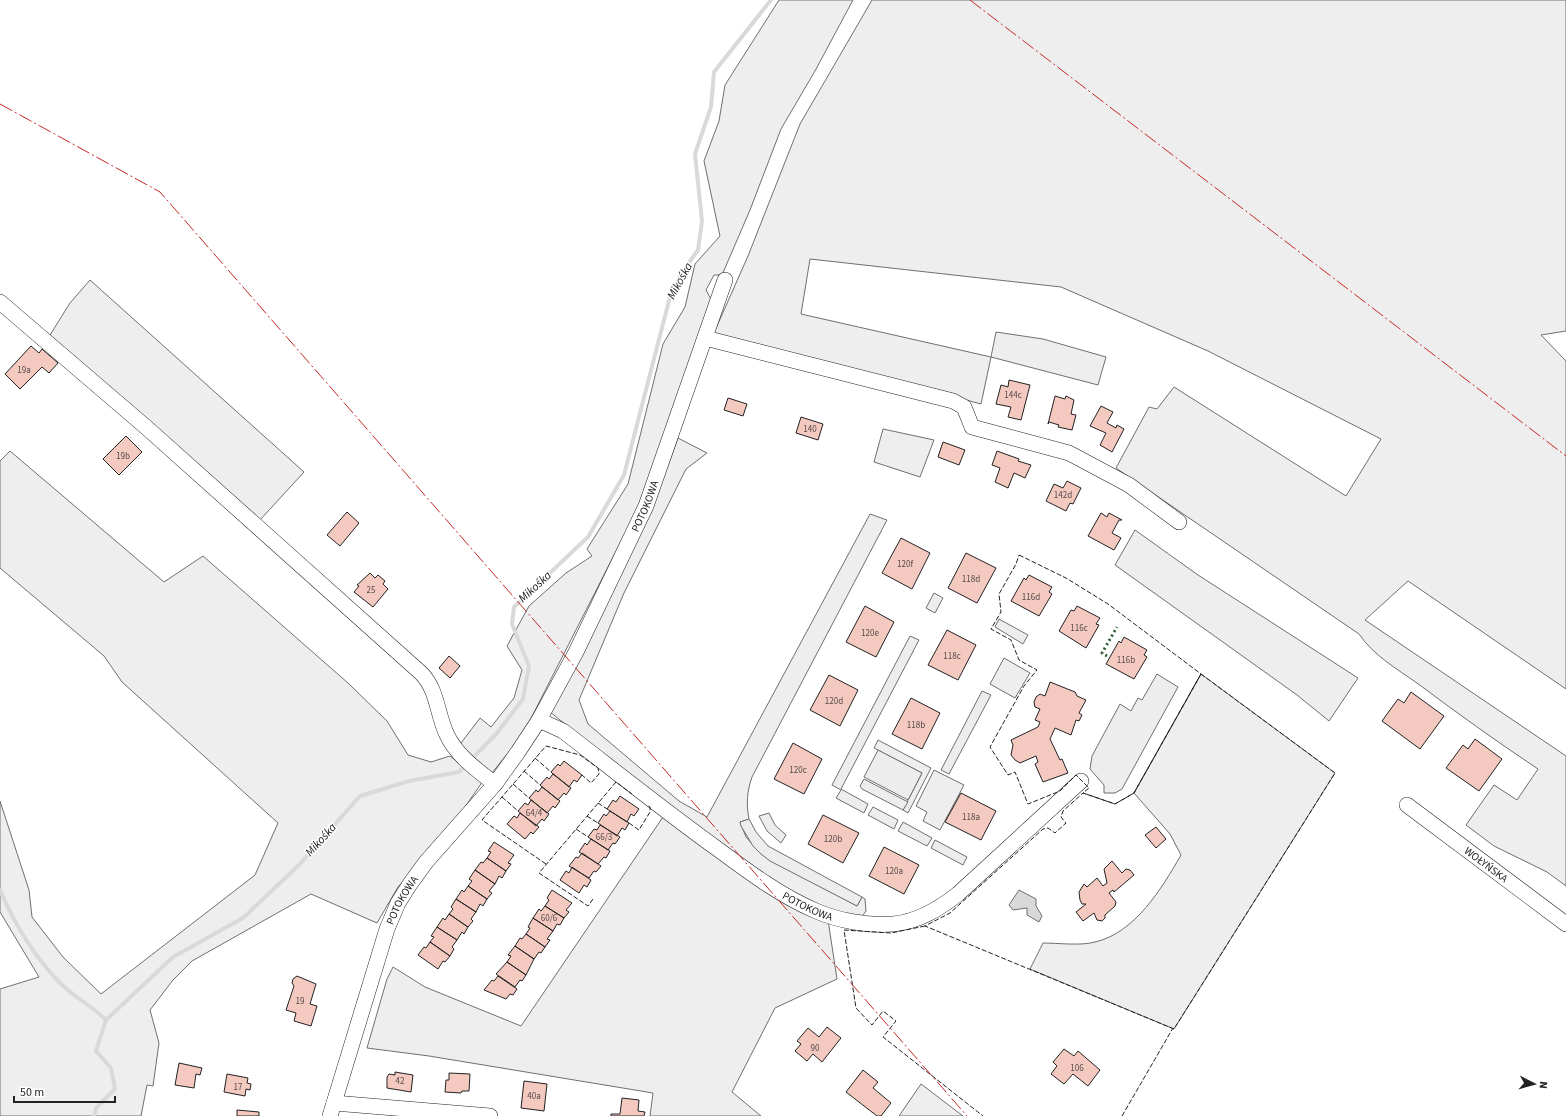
<svg xmlns="http://www.w3.org/2000/svg" width="1566" height="1116" font-family="'Source Sans 3',sans-serif">
	<style>
		.green { fill: #eee; stroke: #6f6f6f }
		.parking { fill: #ededed; stroke: #6f6f6f }
		.water { fill: #d9d9d9; stroke: #6f6f6f }
		.lines { fill: none; stroke-linecap: round; stroke-linejoin: round }
		.stream { stroke: #d9d9d9; stroke-width: 4 }
		.building { fill: #f3c9c0; stroke: #222 }
		.minor-casing { stroke: #222; stroke-width: 16 }
		.minor { stroke: #fff; stroke-width: 15 }
		.hedge { stroke: #2f5e38; stroke-width: 3; stroke-dasharray: 2 3; stroke-linecap: butt }
		.fence { stroke: #222; stroke-width: 1; stroke-dasharray: 5 2; stroke-linecap: butt }
		.power { stroke: #c62828; stroke-width: 1; stroke-dasharray: 14 3 2 3; stroke-linecap: butt }
		.labels { text-anchor: middle; dominant-baseline: central; stroke-width: 3; stroke-linejoin: round; paint-order: stroke }
		.number-label { font-size: 9px; fill: #564c4a }
		.street-label { font-size: 11px; fill: #222; stroke: #fff }
		.water-label { font-size: 12px; font-style: italic; fill: #222; stroke: #fff }
	</style>
	<rect width="100%" height="100%" fill="#fff"/>
	<path class="green" d="M 779,0 L 853,0 L 815,71 L 781,129 L 750,210 L 722,275 L 714,275 L 706,290 L 712,301 L 637,510 L 523,734 L 492,773 L 458,747 L 480,718 L 491,727 L 514,698 L 522,670 L 507,646 L 529,606 L 566,573 L 592,556 L 587,549 L 628,484 L 663,344 L 685,307 L 695,264 L 720,236 L 704,161 L 719,121 L 725,85 Z
		M 872,0 L 1566,0 L 1566,331 L 1541,335 L 1566,361 L 1566,689 L 1408,581 L 1365,620 L 1566,756 L 1566,886 L 1547,872 L 1494,846 L 1466,825 L 1494,785 L 1517,800 L 1538,769 C 1496,741 1457,713 1417,683 C 1397,669 1373,655 1359,634 L 1116,468 L 1149,407 L 1157,409 L 1174,387 L 1346,496 L 1381,439 L 1208,351 L 1061,287 L 810,259 L 801,314 L 991,357 L 996,332 L 1043,339 L 1106,357 L 1098,385 L 991,357 L 981,404 L 875,375 L 713,335 L 748,256 L 800,124 Z
		M 90,280 L 304,472 L 260,520 L 50,335 L 70,303 Z
		M 883,429 L 934,440 L 920,477 L 874,462 Z
		M 678,438 L 707,453 L 686,469 L 624,593 L 579,700 L 588,724 L 679,801 L 707,817 L 870,514 L 887,520 L 752,777 C 747,791 746,804 749,819 L 740,822 L 746,837 L 761,854 L 857,906 L 862,897 L 865,899 L 866,911 L 861,918 C 796,905 744,861 691,821 C 644,786 596,749 550,712 C 595,622 645,533 678,438 Z
		M 10,451 L 164,582 L 203,556 L 348,683 L 387,721 L 408,755 L 431,762 L 450,756 L 483,781 L 449,830 L 398,887 L 377,923 L 311,894 L 192,961 L 173,980 L 150,1010 L 159,1043 L 153,1086 L 147,1085 L 141,1116 L 0,1116 L 0,989 L 39,977 L 0,912 L 0,801 L 29,890 L 32,917 L 63,957 L 101,994 L 255,875 L 278,823 L 122,682 L 104,656 L 0,568 L 0,461 Z
		M 1135,530 L 1198,575 L 1358,678 L 1329,721 L 1297,695 L 1115,565 Z
		M 1004,658 L 1030,673 L 1015,698 L 990,684 Z
		M 1201,674 L 1335,773 L 1174,1029 L 1030,969 L 1043,943 C 1058,943 1081,946 1095,942 C 1135,933 1162,888 1181,855 L 1170,834 L 1134,793 Z
		M 878,740 L 931,768 L 908,813 L 903,810 L 922,773 L 874,748 Z
		M 934,770 L 964,785 L 940,830 L 923,821 L 927,812 L 916,806 Z
		M 663,817 L 828,920 L 837,979 L 775,1008 L 732,1092 L 761,1116 L 650,1116 L 653,1093 L 429,1056 L 367,1048 L 387,979 L 393,967 L 425,987 L 521,1026 Z
		M 921,1084 L 963,1116 L 899,1116 Z"/>
	<path class="parking" d="M 934,593 L 943,598 L 935,613 L 926,608 Z
		M 999,619 L 1028,635 L 1023,644 L 995,627 Z
		M 910,636 L 919,640 L 841,789 L 868,804 L 864,813 L 836,798 L 841,790 L 832,785 Z
		M 1157,674 L 1178,687 L 1122,789 L 1115,793 L 1104,793 L 1104,785 L 1090,769 L 1092,756 L 1120,704 L 1131,711 L 1138,698 L 1142,700 Z
		M 982,691 L 991,695 L 949,774 L 941,770 Z
		M 878,750 L 922,773 L 908,800 L 864,777 Z
		M 864,779 L 908,802 L 903,810 L 862,789 L 860,786 Z
		M 873,807 L 898,820 L 894,829 L 868,815 Z
		M 769,813 L 775,825 L 786,835 L 781,843 L 767,831 L 759,816 Z
		M 749,819 L 756,832 L 768,846 L 862,897 L 857,906 L 770,861 L 761,854 L 753,846 L 741,826 L 740,822 Z
		M 903,822 L 932,838 L 927,846 L 898,831 Z
		M 935,840 L 967,857 L 963,865 L 931,848 Z"/>
	<path class="water" d="M 1019,890 L 1036,899 L 1036,906 L 1042,916 L 1039,922 L 1027,915 L 1027,908 L 1013,910 L 1009,905 Z"/>
	<g class="lines">
		<path class="stream" d="M 0,890 C 14,923 35,957 60,983 C 74,997 92,1006 106,1020
			M 94,1116 L 96,1108 L 115,1089 L 111,1068 L 96,1051 L 106,1020 L 173,957 L 243,918 L 299,865 L 360,796 L 409,781 L 459,772 L 497,733 L 523,699 L 529,666 L 512,624 L 514,607 L 588,537 L 624,475 L 671,293 L 683,271 L 698,250 L 702,221 L 695,154 L 711,107 L 714,72 L 771,0"/>
	</g>
	<path class="building" d="M 31,346 L 39,353 L 42,349 L 58,363 L 49,373 L 42,367 L 20,389 L 5,374 Z
		M 1009,380 L 1030,385 L 1021,420 L 1008,417 L 1011,407 L 996,404 L 1001,385 L 1008,387 Z
		M 1055,396 L 1065,399 L 1066,396 L 1074,400 L 1071,414 L 1076,415 L 1072,430 L 1058,427 L 1059,425 L 1049,422 L 1048,424 Z
		M 728,398 L 747,404 L 743,416 L 724,410 Z
		M 1101,406 L 1113,412 L 1107,423 L 1116,428 L 1117,425 L 1124,429 L 1112,452 L 1100,445 L 1106,433 L 1090,426 Z
		M 801,417 L 823,424 L 818,440 L 796,433 Z
		M 126,436 L 142,452 L 119,475 L 103,459 Z
		M 943,442 L 965,450 L 959,465 L 938,457 Z
		M 997,451 L 1019,459 L 1018,461 L 1031,465 L 1025,478 L 1014,473 L 1008,488 L 995,482 L 1000,468 L 992,465 Z
		M 1067,481 L 1081,488 L 1073,504 L 1070,503 L 1066,511 L 1046,501 L 1054,484 L 1063,488 Z
		M 347,512 L 359,523 L 340,546 L 327,535 Z
		M 1101,513 L 1107,517 L 1109,513 L 1122,520 L 1119,520 L 1112,533 L 1121,538 L 1114,550 L 1088,536 Z
		M 901,538 L 930,553 L 912,589 L 882,573 Z
		M 966,553 L 996,568 L 977,603 L 948,588 Z
		M 370,573 L 375,578 L 378,575 L 385,581 L 383,584 L 388,589 L 373,607 L 354,592 L 359,586 L 357,585 Z
		M 1029,575 L 1052,587 L 1049,592 L 1052,594 L 1039,616 L 1011,601 L 1024,578 L 1026,580 Z
		M 865,606 L 894,622 L 876,657 L 846,642 Z
		M 1077,606 L 1100,618 L 1096,624 L 1099,625 L 1086,648 L 1059,631 L 1071,610 L 1074,611 Z
		M 947,630 L 976,645 L 958,680 L 928,665 Z
		M 1124,637 L 1147,650 L 1144,655 L 1147,657 L 1134,679 L 1106,664 L 1119,641 L 1121,643 Z
		M 449,656 L 460,666 L 450,678 L 439,668 Z
		M 829,675 L 858,690 L 840,726 L 810,710 Z
		M 1050,682 L 1075,692 L 1077,696 L 1086,700 L 1079,713 L 1082,715 L 1079,721 L 1076,720 L 1071,735 L 1055,728 L 1050,739 L 1060,760 L 1062,759 L 1068,773 L 1043,782 L 1035,764 L 1038,762 L 1036,756 L 1020,763 L 1015,760 L 1011,755 L 1013,745 L 1011,740 L 1038,727 L 1040,722 L 1035,720 L 1040,709 L 1035,707 L 1034,702 L 1036,697 L 1040,694 L 1045,696 Z
		M 1411,692 L 1444,716 L 1420,749 L 1382,721 L 1398,699 L 1404,703 Z
		M 911,698 L 940,713 L 922,749 L 892,734 Z
		M 1475,739 L 1502,759 L 1479,791 L 1446,768 L 1463,745 L 1468,749 Z
		M 793,743 L 822,759 L 804,794 L 774,779 Z
		M 564,761 L 582,775 L 577,782 L 574,780 L 569,787 L 551,772 L 558,764 L 560,766 Z
		M 553,774 L 571,788 L 566,795 L 564,793 L 558,800 L 540,785 L 547,777 L 549,779 Z
		M 542,787 L 560,801 L 555,808 L 553,806 L 547,813 L 529,798 L 536,790 L 538,792 Z
		M 961,793 L 996,811 L 981,840 L 945,822 Z
		M 620,796 L 639,809 L 634,816 L 631,814 L 627,822 L 607,809 L 613,800 L 616,802 Z
		M 531,800 L 549,814 L 544,821 L 542,819 L 536,826 L 518,811 L 525,803 L 528,805 Z
		M 610,811 L 629,823 L 625,830 L 622,828 L 617,836 L 598,823 L 604,814 L 606,816 Z
		M 520,813 L 539,827 L 533,834 L 531,832 L 525,839 L 507,824 L 514,816 L 517,818 Z
		M 823,815 L 859,833 L 843,863 L 808,844 Z
		M 600,825 L 620,837 L 615,844 L 613,843 L 608,850 L 588,837 L 594,829 L 597,830 Z
		M 1156,827 L 1166,839 L 1156,848 L 1145,835 Z
		M 591,839 L 610,851 L 606,858 L 604,857 L 598,864 L 579,852 L 585,843 L 587,845 Z
		M 494,842 L 514,855 L 508,863 L 511,864 L 506,871 L 487,858 L 491,852 L 488,851 Z
		M 884,847 L 919,865 L 904,894 L 869,876 Z
		M 582,853 L 601,866 L 596,872 L 594,871 L 589,878 L 569,866 L 576,857 L 578,858 Z
		M 487,858 L 506,871 L 502,878 L 499,876 L 495,884 L 475,870 L 481,862 L 483,863 Z
		M 1112,861 L 1122,873 L 1126,869 L 1130,870 L 1134,875 L 1114,892 L 1113,890 L 1109,893 L 1116,902 L 1115,906 L 1105,915 L 1105,918 L 1102,921 L 1097,920 L 1094,913 L 1083,921 L 1076,912 L 1086,904 L 1082,904 L 1080,900 L 1079,892 L 1084,884 L 1087,887 L 1097,878 L 1103,886 L 1107,883 L 1104,869 Z
		M 572,867 L 591,880 L 587,887 L 584,885 L 579,893 L 560,880 L 566,871 L 569,873 Z
		M 475,870 L 495,884 L 489,891 L 492,893 L 487,899 L 468,886 L 472,881 L 469,879 Z
		M 468,886 L 487,899 L 483,906 L 480,904 L 476,912 L 456,899 L 462,890 L 464,892 Z
		M 552,890 L 572,903 L 566,910 L 569,912 L 564,918 L 545,906 L 549,900 L 547,898 Z
		M 456,899 L 476,912 L 471,919 L 473,921 L 468,927 L 449,914 L 453,909 L 451,907 Z
		M 545,906 L 564,918 L 560,925 L 557,924 L 553,931 L 533,918 L 539,909 L 541,911 Z
		M 449,914 L 468,927 L 464,934 L 462,932 L 457,940 L 437,927 L 443,918 L 445,920 Z
		M 533,918 L 553,931 L 547,939 L 550,940 L 545,947 L 526,934 L 530,928 L 528,927 Z
		M 437,927 L 457,940 L 452,947 L 454,949 L 450,956 L 430,942 L 434,937 L 431,936 Z
		M 526,934 L 545,947 L 541,953 L 539,952 L 534,959 L 515,946 L 520,938 L 522,939 Z
		M 430,942 L 450,956 L 445,962 L 443,961 L 438,969 L 418,955 L 424,947 L 426,948 Z
		M 515,946 L 534,959 L 526,975 L 507,962 L 511,956 L 508,955 Z
		M 507,962 L 526,975 L 522,981 L 520,980 L 515,987 L 496,974 Z
		M 297,976 L 316,984 L 310,1004 L 317,1006 L 311,1026 L 294,1021 L 296,1013 L 286,1010 L 294,986 L 292,983 L 293,979 Z
		M 498,976 L 517,989 L 513,995 L 510,994 L 506,999 L 484,990 L 492,980 L 494,981 Z
		M 827,1027 L 841,1038 L 822,1062 L 813,1054 L 807,1061 L 795,1051 L 801,1044 L 797,1041 L 808,1028 L 819,1037 Z
		M 1064,1049 L 1074,1056 L 1078,1051 L 1100,1070 L 1088,1086 L 1073,1074 L 1064,1084 L 1051,1074 L 1057,1066 L 1053,1062 Z
		M 179,1063 L 202,1068 L 200,1075 L 196,1074 L 194,1088 L 175,1085 Z
		M 863,1070 L 878,1082 L 873,1088 L 891,1103 L 881,1116 L 877,1116 L 846,1092 Z
		M 395,1072 L 413,1075 L 411,1092 L 387,1088 L 387,1077 L 389,1074 L 395,1075 Z
		M 449,1073 L 470,1074 L 469,1091 L 462,1091 L 461,1093 L 445,1092 L 446,1080 L 449,1080 Z
		M 227,1074 L 248,1078 L 247,1083 L 251,1084 L 250,1090 L 246,1089 L 245,1096 L 224,1092 Z
		M 524,1081 L 547,1084 L 544,1111 L 521,1108 Z
		M 622,1098 L 639,1100 L 638,1111 L 645,1112 L 644,1116 L 611,1116 L 611,1114 L 620,1114 Z
		M 237,1110 L 259,1112 L 259,1116 L 237,1116 Z"/>
	<g class="lines">
		<defs>
			<g id="minor">
				<path d="M 0,302 L 147,428 L 421,673 C 438,690 437,715 447,735 C 457,756 477,770 495,784"/>
				<path d="M 705,338 L 953,401 L 964,407 L 972,427 L 1069,453 L 1129,485 L 1179,522"/>
				<path id="s1" d="M 539,720 L 563,731 C 615,771 666,812 719,850 C 750,873 781,896 816,911 C 839,921 869,926 893,924 C 918,922 939,909 958,894 L 1081,781"/>
				<path id="s2" d="M 1407,805 L 1566,924"/>
				<path d="M 334,1103 L 490,1116"/>
				<path id="s3" d="M 330,1116 L 387,929 L 398,903 L 410,884 L 426,862 L 495,784 L 518,752 L 539,720 L 576,652 L 646,506 L 725,280"/>
			</g>
		</defs>
		<use href="#minor" class="minor-casing"/>
		<use href="#minor" class="minor"/>
		<path class="hedge" d="M 1107,656 L 1102,653 L 1117,627"/>
		<path class="fence" d="M 1019,555 L 1066,578 L 1108,604 L 1201,674 L 1134,793 L 1115,804 L 1083,793 L 1089,788 L 1076,775 L 1060,791 L 1028,804 L 1015,772 L 1008,775 L 990,747 L 1024,686 L 1037,670 L 1019,660 L 1011,640 L 991,629 L 1001,612 L 999,594 L 1016,564 Z
			M 1201,674 L 1335,773 L 1174,1029 L 925,926 L 950,913 L 1043,829 L 1048,828 L 1055,833 L 1066,823 L 1061,817 L 1063,811 L 1083,793 L 1115,804 L 1134,793 Z
			M 535,758 L 551,772
			M 524,771 L 540,785
			M 513,784 L 529,798
			M 502,797 L 518,811
			M 598,803 L 607,809
			M 587,816 L 598,823
			M 629,823 L 639,830 L 650,812 L 650,807 L 648,806
			M 576,829 L 588,837
			M 546,864 L 482,820 L 546,746 L 580,755 L 598,768 L 599,774 L 591,783 L 582,775
			M 593,899 L 588,906 L 539,873 L 616,782 L 632,794
			M 925,926 L 891,933 L 844,930 L 856,1008 L 872,1025 L 883,1011 L 896,1021 L 883,1037 L 983,1116
			M 1122,1116 L 1173,1028"/>
		<path class="power" d="M 970,0 L 1566,456
			M 0,104 L 160,192 L 967,1116"/>
	</g>
	<g class="labels">
		<g class="number-label">
			<text x="24" y="370">19a</text>
			<text x="1013" y="395">144c</text>
			<text x="810" y="429">140</text>
			<text x="123" y="456">19b</text>
			<text x="1063" y="495">142d</text>
			<text x="905" y="564">120f</text>
			<text x="971" y="579">118d</text>
			<text x="371" y="590">25</text>
			<text x="1031" y="597">116d</text>
			<text x="1079" y="628">116c</text>
			<text x="870" y="633">120e</text>
			<text x="952" y="656">118c</text>
			<text x="1126" y="660">116b</text>
			<text x="834" y="701">120d</text>
			<text x="916" y="725">118b</text>
			<text x="798" y="770">120c</text>
			<text x="534" y="813">64/4</text>
			<text x="971" y="817">118a</text>
			<text x="604" y="837">66/3</text>
			<text x="833" y="839">120b</text>
			<text x="894" y="871">120a</text>
			<text x="549" y="918">60/6</text>
			<text x="300" y="1001">19</text>
			<text x="815" y="1048">90</text>
			<text x="1077" y="1068">106</text>
			<text x="400" y="1081">42</text>
			<text x="238" y="1087">17</text>
			<text x="534" y="1096">40a</text>
		</g>
		<g class="street-label">
			<text stroke="none"><textPath href="#s3" startOffset="694">POTOKOWA</textPath></text>
			<text stroke="none"><textPath href="#s2" startOffset="99">WOŁYŃSKA</textPath></text>
			<text stroke="none"><textPath href="#s3" startOffset="228">POTOKOWA</textPath></text>
			<text stroke="none"><textPath href="#s1" startOffset="328">POTOKOWA</textPath></text>
		</g>
		<g class="water-label">
			<text transform="translate(680 281) rotate(-61)">Mikośka</text>
			<text transform="translate(535 587) rotate(-43)">Mikośka</text>
			<text transform="translate(321 840) rotate(-48)">Mikośka</text>
		</g>
	</g>
	<g transform="translate(1534 1084) rotate(96)" stroke="#ffffff" stroke-width="3" paint-order="stroke">
	<path d="M0-3L7 15L0 10L-7 15Z" fill="#222222"/>
	<text y="-6" font-size="11" font-weight="bold" text-anchor="middle" fill="#222222">N</text>
	</g>
	<path d="M14 1096v6h101v-6" fill="none" stroke="#222222" stroke-width="2"/>
	<text x="20" y="1096" font-size="12" fill="#222222" stroke="#ffffff" stroke-width="3" paint-order="stroke">50 m</text>
</svg>
